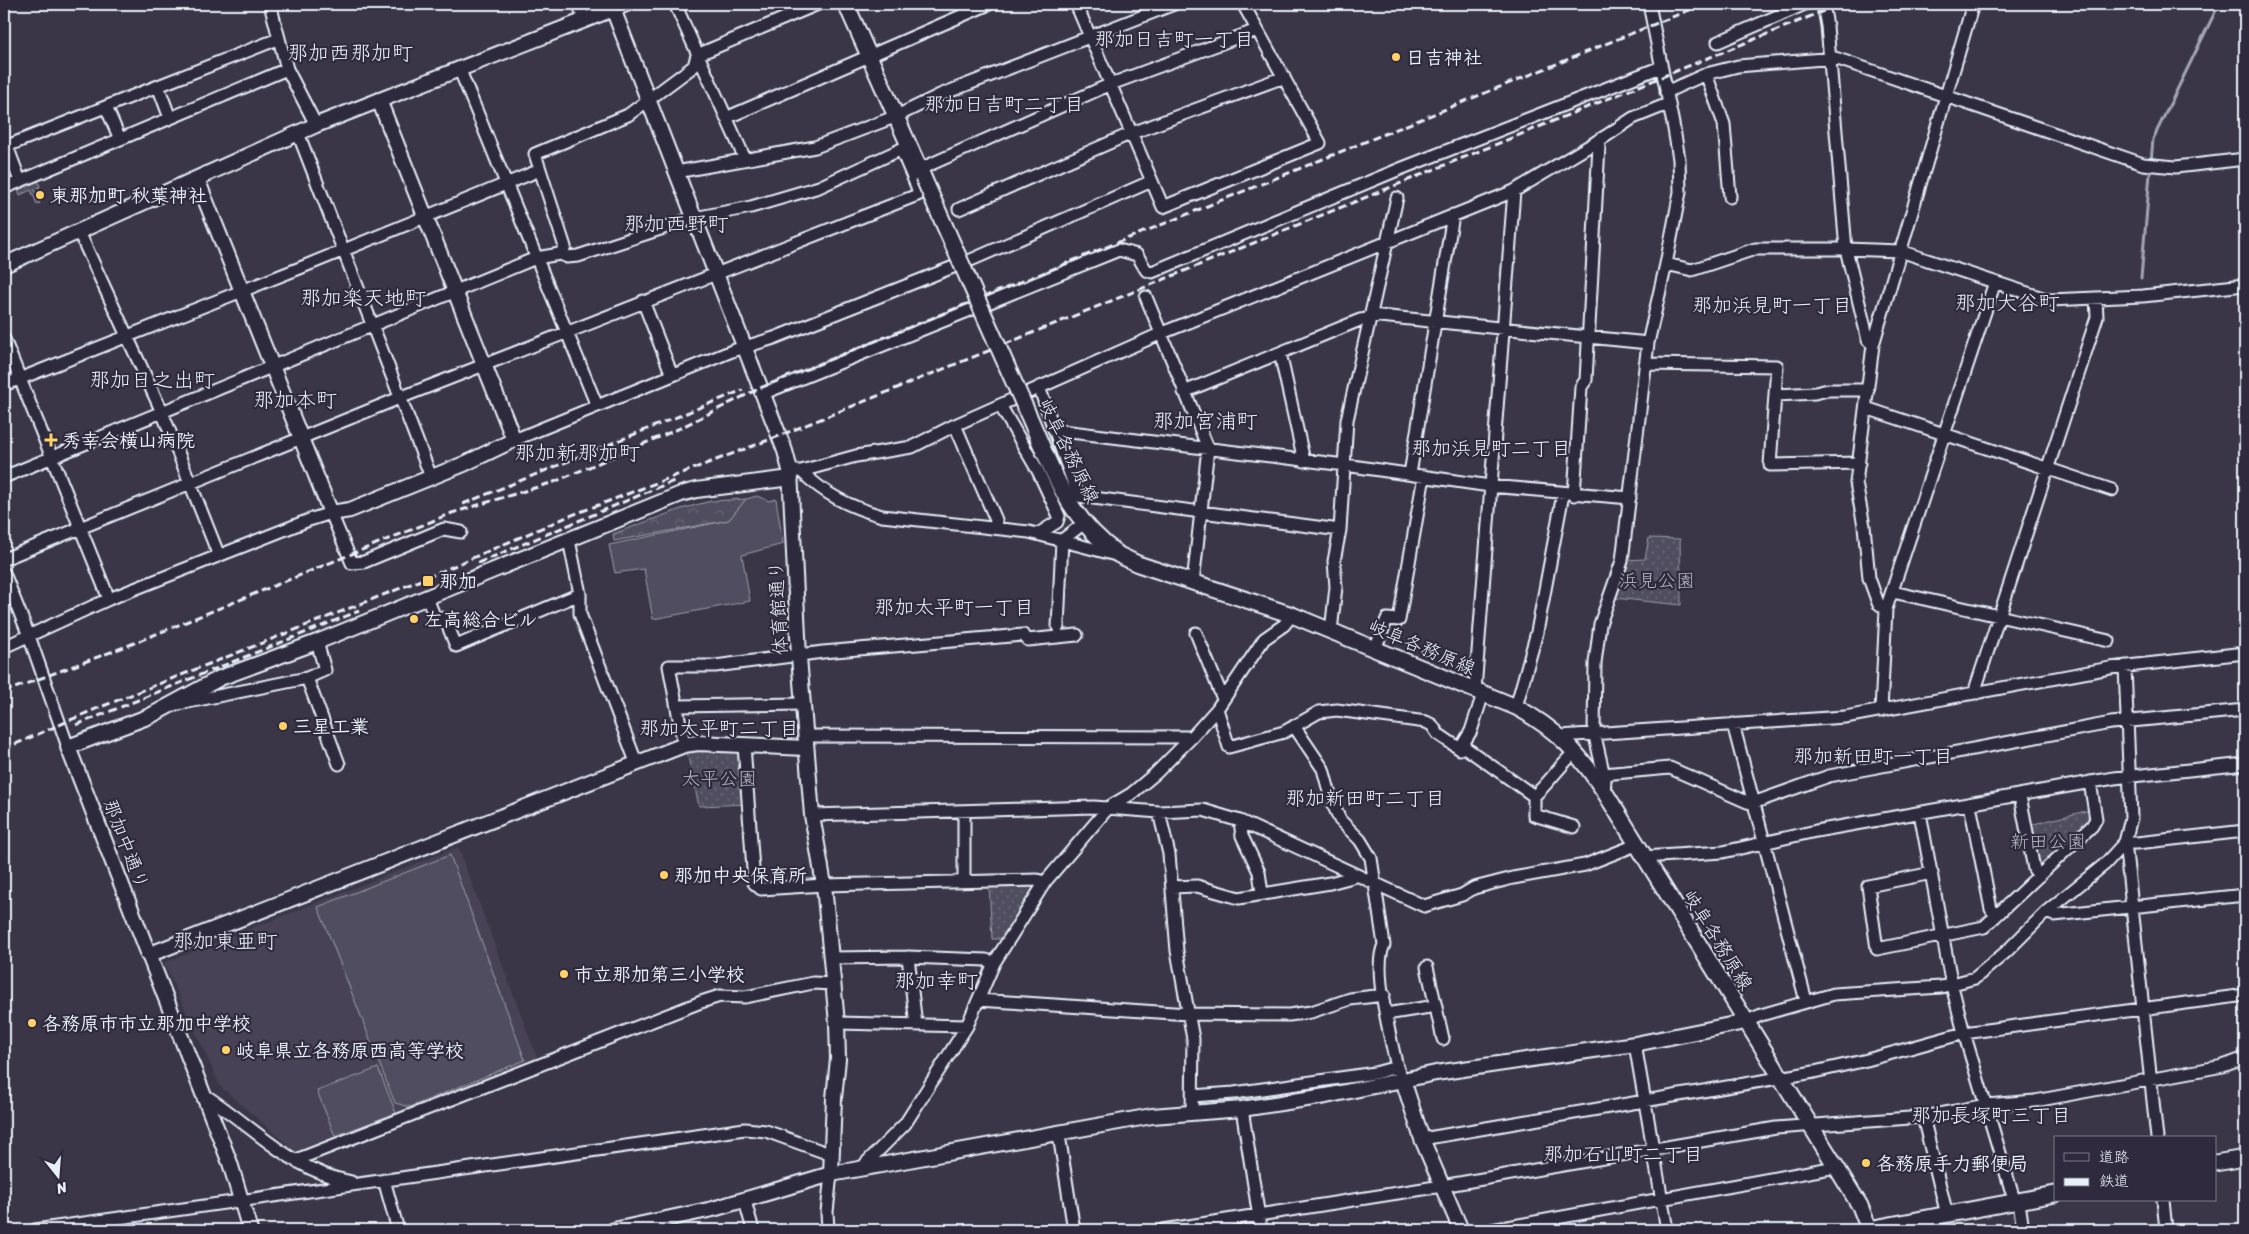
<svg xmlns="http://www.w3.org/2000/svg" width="2249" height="1234" font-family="Sriracha,'Klee One',sans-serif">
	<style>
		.built { fill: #464354 }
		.grass { fill: url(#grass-dots); stroke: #9ca0ac }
		.forest { fill: url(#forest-crowns); stroke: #9ca0ac }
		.pitch { fill: #504e5f; stroke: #9ca0ac }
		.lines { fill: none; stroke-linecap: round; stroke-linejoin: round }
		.stream { stroke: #a2a6b1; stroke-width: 3 }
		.minor-casing { stroke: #e8f1f8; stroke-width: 15 }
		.tertiary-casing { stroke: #e8f1f8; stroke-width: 18 }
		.secondary-casing { stroke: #e8f1f8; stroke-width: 19 }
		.minor { stroke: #2f2a3d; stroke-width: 11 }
		.tertiary { stroke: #2f2a3d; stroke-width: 14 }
		.secondary { stroke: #2f2a3d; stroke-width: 15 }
		.rail { stroke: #e8f1f8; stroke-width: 3; stroke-dasharray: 8 4; stroke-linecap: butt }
		.secondary-bridge-casing { stroke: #e8f1f8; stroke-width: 19; stroke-linecap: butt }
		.secondary-bridge { stroke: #2f2a3d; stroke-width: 15 }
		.poi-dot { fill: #ffd166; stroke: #2f2a3d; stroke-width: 2 }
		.labels { text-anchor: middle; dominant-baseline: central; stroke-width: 4.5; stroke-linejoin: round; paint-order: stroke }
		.poi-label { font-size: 19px; font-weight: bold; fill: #e8f1f8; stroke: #2f2a3d; text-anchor: start }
		.street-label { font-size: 19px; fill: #e8f1f8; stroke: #2f2a3d }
		.park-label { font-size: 19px; fill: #b3b8c2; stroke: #2f2a3d }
		.neighbourhood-label { font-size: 20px; fill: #e8f1f8; stroke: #2f2a3d }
		.quarter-label { font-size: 21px; fill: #e8f1f8; stroke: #2f2a3d }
	</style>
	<defs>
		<pattern id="grass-dots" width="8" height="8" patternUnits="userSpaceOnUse" patternTransform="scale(1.25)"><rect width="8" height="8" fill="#504e5f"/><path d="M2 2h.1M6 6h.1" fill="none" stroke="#696877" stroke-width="1.8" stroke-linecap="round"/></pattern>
		<pattern id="forest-crowns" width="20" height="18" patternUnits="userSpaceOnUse" patternTransform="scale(1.25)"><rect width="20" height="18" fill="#504e5f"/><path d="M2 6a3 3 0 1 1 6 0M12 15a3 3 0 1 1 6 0" fill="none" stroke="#696877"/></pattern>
	</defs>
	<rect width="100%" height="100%" fill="#3a3648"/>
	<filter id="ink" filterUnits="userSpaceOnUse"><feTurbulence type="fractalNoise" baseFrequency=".02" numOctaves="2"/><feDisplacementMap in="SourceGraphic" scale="10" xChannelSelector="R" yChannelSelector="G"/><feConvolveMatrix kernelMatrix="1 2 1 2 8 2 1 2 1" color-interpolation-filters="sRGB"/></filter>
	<g filter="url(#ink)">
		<path class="built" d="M 458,847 L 538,1060 L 298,1154 L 220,1086 L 164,963 Z"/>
		<path class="grass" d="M 36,173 L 40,187 L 34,189 L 40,203 L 37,204 L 31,190 L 20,195 L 16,182 Z
			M 1649,538 L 1680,539 L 1681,605 L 1614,598 L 1626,560 L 1645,559 Z
			M 744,750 L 748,804 L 699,806 L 687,752 Z
			M 2094,809 L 2096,819 L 2039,876 L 2026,826 Z
			M 989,885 L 1043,885 L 1005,939 L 992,939 Z"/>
		<path class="forest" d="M 746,499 L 729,520 L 614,541 L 613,534 L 681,509 L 711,501 Z"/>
		<path class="pitch" d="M 757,496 L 769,501 L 776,499 L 783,544 L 742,555 L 750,601 L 653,619 L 644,569 L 615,573 L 609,545 L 729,520 L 746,499 Z
			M 450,855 L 525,1060 L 410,1107 L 395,1103 L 318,907 Z
			M 378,1068 L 396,1113 L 335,1136 L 317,1091 Z"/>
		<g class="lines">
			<path class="stream" d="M 2141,278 L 2153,139 L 2219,4"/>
			<defs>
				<path id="minor" d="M 270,4 L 287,69 L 316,125
					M 579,4 L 584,20
					M 675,4 L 745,159
					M 1076,4 L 1163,207 L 1320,143 L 1243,4
					M 1823,4 L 1827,26 L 1846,249 L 1868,340 L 1873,345
					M 1718,42 L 1805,4
					M 459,68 L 597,406
					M 1706,74 L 1724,124 L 1730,197
					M 158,86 L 278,39
					M 1666,92 L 1706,74 L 1738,66 L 1835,58 L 2143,164 L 2176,167 L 2245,159
					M 106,107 L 120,139
					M 726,118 L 989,4
					M 298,133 L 431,477
					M 7,146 L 158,86 L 170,118
					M 4,148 L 7,146 L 20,181
					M 920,169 L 1111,84 L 1257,30
					M 676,172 L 815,147 L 897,116 L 940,95 L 1174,4
					M 4,188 L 287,69
					M 959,209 L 1132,133 L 1284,77
					M 79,232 L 162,412 L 219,556
					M 560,254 L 565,247 L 535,154 L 628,115 L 694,66 L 697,55 L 818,4
					M 1666,264 L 1692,270 L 1755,249 L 1846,249 L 1900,251 L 2049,300 L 2143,296 L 2245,285
					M 1146,297 L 1208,448 L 1193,583
					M 643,301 L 672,375
					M 1370,315 L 1648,343
					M 4,339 L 109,599
					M 1280,353 L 1304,461
					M 1645,364 L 1777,366 L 1770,465 L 1859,463
					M 4,385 L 300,268 L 540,170
					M 1039,387 L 1078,496 L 1340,530
					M 1184,392 L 1360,320 L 1368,319
					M 762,394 L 1119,250 L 1137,255 L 1146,270 L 1152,272 L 1400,169 L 1661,67
					M 1777,395 L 1815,393 L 1828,390 L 1868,390
					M 1000,405 L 1038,471 L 1059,516 L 1057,522 L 1038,534
					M 1866,408 L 2112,490
					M 955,425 L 996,520 L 995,528
					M 1054,430 L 1345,465 L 1490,486 L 1630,498
					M 514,440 L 732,351 L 774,338 L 971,260 L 1152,181
					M 797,471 L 801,471 C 825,495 850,507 882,516 L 1029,532 L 1116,555
					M 801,471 L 856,456 L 912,447 L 955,425 L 1162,333 L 1514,191 L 1606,136 L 1633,118 L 1668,104
					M 1410,474 L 1453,215
					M 4,477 L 536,258 L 560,254 L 567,257 L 578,256 L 694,218 L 751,207 L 819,187 L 906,147
					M 1574,495 L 1581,387 L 1586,380 L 1599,146 L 1597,141
					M 569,540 L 580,594 L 580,614 L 636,762
					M 4,559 L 402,397 L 920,194 L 901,149
					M 4,573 L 29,636 L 68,747
					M 1893,592 L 2109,641
					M 427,598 L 436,620 L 441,618 L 446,621 L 456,646 L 580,594
					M 1886,609 L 1878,603 L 1869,578 L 1864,526 L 1856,483 L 1873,345 L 1973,4
					M 1058,627 L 1062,540 L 1083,524
					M 1331,631 L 1336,587 L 1334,561 L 1340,530 L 1347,420 L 1397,198
					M 1196,633 L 1223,699
					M 4,647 L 109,599 L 309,520 L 331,513 L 352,563 L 364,562 L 444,529 L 461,532
					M 1375,649 L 1387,619 L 1399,620 L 1424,476
					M 2125,666 L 2131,818 L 2125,842 L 2157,1138
					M 307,678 L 339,764
					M 1475,690 L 1514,191
					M 1977,693 L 1976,687 L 2097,317 L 2096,299
					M 178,704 L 307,678 L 325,670 L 317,642
					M 677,706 L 803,704
					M 1516,707 L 1537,632 L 1563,494
					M 1217,709 L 1229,747 L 1284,732 L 1319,712 L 1337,710 L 1426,722 L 1432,725 L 1438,734 L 1460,749 L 1471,731 L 1483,694
					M 1881,711 L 1886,609 L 1995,282
					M 1733,724 L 1806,1001
					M 1294,726 L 1323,769 L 1332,802 L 1340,820 L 1360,840 L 1371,858 L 1384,945 C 1372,968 1391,1040 1397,1067
					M 805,736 L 1192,737
					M 1560,736 L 1845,717 L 2110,668 L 2245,653
					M 684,745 L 669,666 L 715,666 L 823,652 L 1023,635 L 1028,640 L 1077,635
					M 744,745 L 754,883 L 761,889 L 824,885 L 1037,880 L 1045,882
					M 1463,746 L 1534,796
					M 1603,774 L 1670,768 L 1747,802 L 1753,803 L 1829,776 L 2111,723 L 2245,710
					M 1604,791 L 1605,780 L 1594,732 L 1595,663 L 1600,624 L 1622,561 L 1648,343 L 1666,264 L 1680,192 L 1679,159 L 1674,129 L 1649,4
					M 2020,796 L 2034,869 L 2039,876
					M 1970,805 L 1991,909 L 1996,916
					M 964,811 L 964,881
					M 1159,812 L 1169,854 L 1177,951 L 1193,1039 L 1192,1112
					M 1920,813 L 1952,986 L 1964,1033 L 2015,1203
					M 812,815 L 1094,807 L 1159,812 L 1203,810 L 1240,821 L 1424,906 L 1462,895 L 1474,888 L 1513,878 L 1585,865 L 1636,845
					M 1240,821 L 1242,836 L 1259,872 L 1262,893
					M 1574,827 L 1534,815 L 1534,796 C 1550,782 1559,766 1575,752
					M 2125,842 L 2137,843 L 2245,831
					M 1643,857 L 1723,852 L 1816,831 L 2114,778 L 2245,764
					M 1932,873 L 1868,886 L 1877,949 L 1984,927 L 2092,826 L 2096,819 L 2090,782
					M 1172,887 L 1197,886 L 1239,898 L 1330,883 L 1356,876
					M 2046,912 L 2054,915 L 2245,895
					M 908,957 L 916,1025
					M 830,958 L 908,957 L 986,960 L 994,963
					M 1427,967 L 1443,1039
					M 978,1000 L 1188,1014 L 1289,1015 L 1311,1012 L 1350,999 L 1384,995
					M 1386,1014 L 1436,1006
					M 1745,1022 L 1761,1015 L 1834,994 L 1941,987 L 1975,978 L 2006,952 L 2046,912 L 2105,864 L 2125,842
					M 837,1023 L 967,1026
					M 1635,1044 L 1667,1230
					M 203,1094 C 252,1125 291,1171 351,1182
					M 1192,1096 L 1234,1093 L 1375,1073 L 1397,1067 L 1400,1074
					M 1242,1109 L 1261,1230
					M 1923,1117 L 1947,1215
					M 1059,1135 L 1074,1230
					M 1422,1139 L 1814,1072 L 1867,1060 L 1964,1033 L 2245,995
					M 297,1162 L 301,1158 L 701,1002 L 720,996 L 745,997 L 813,983 L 833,984
					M 865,1169 L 866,1163 L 905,1124 L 967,1026 L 994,963 L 1045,882 L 1109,807 L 1131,794 L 1156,773 L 1192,737 L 1217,709 L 1264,639 L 1284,625 L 1292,615
					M 384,1180 L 398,1230
					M 2163,1200 L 2166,1230
					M 745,1201 L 753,1230
					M 2019,1202 L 2023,1230
					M 35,1230 L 745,1129 L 766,1131 L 832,1155
					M 828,1230 L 827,1212 L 831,1174
					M 1163,1230 L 1442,1186 L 1776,1128 L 1923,1117 L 1986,1105 L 2035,1101 L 2223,1066 L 2245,1058
					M 1491,1230 L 1836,1167"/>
				<path id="tertiary" d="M 613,9 L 785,451 L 790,470 L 799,657 L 812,815 L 824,885 L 837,1023 L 838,1059 L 834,1098 L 831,1174
					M 197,179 L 331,513 L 350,510 L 464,464 L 514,440 L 379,100
					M 4,265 L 316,125 L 626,4
					M 148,955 L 684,745 L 698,743 L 806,748
					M 1403,1080 L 1422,1139 L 1461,1230
					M 250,1230 L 230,1163 L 68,747 L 150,716 L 220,678 L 317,642 L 681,494 L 696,490 L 791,478
					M 614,1230 L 713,1209 L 831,1174 L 1152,1116 L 1242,1109 L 1326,1096 L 1436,1073 L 1635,1044 L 1745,1022"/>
				<path id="secondary" d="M 846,4 L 923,177
					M 1028,414 C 1054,473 1065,515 1119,555 L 1138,564 L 1292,615 L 1516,707 C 1557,729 1579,753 1604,791 L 1843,1178 L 1860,1206 L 1869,1229 L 2055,1194
					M 2215,1163 L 2245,1158"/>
			</defs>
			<use href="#minor" class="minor-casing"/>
			<use href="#tertiary" class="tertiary-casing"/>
			<use href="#secondary" class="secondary-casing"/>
			<use href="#minor" class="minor"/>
			<use href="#tertiary" class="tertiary"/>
			<use href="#secondary" class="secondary"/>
			<path class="rail" d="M 463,504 L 743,390
				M 478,563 L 676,480
				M 4,692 L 127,646 L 452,513 L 554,482 L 678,429 L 760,388 L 1704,4
				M 76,725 L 359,611
				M 4,749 L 98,708 L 426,578 L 567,517 L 779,436 L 1841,4"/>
			<defs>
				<path id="secondary-bridge" d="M 923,177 L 1028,414"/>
			</defs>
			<use href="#secondary-bridge" class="secondary-bridge-casing"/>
			<use href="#secondary-bridge" class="secondary-bridge"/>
		</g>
	</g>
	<g class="poi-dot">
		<circle cx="1396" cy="57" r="5"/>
		<circle cx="40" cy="195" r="5"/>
		<path d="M48.5 432.5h5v5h5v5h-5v5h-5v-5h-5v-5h5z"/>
		<rect x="422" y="575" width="12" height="12" rx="2.5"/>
		<circle cx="414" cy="619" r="5"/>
		<circle cx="283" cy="726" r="5"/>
		<circle cx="664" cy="875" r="5"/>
		<circle cx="564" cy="974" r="5"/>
		<circle cx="32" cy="1023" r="5"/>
		<circle cx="226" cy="1050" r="5"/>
		<circle cx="1866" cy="1163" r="5"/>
	</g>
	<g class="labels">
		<g class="poi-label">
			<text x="1406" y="57">日吉神社</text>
			<text x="50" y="195">東那加町 秋葉神社</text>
			<text x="62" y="440">秀幸会横山病院</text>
			<text x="439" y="581">那加</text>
			<text x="424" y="619">左高総合ビル</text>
			<text x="293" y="726">三星工業</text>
			<text x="674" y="875">那加中央保育所</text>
			<text x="574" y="974">市立那加第三小学校</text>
			<text x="42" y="1023">各務原市市立那加中学校</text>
			<text x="236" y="1050">岐阜県立各務原西高等学校</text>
			<text x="1876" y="1163">各務原手力郵便局</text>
		</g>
		<g class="street-label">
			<text transform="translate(1069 451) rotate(64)">岐阜各務原線</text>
			<text transform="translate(778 608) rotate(-93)">体育館通り</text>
			<text transform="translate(1422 647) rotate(23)">岐阜各務原線</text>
			<text transform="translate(126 844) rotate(69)">那加中通り</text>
			<text transform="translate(1718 940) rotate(58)">岐阜各務原線</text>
		</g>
		<g class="park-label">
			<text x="1657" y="580">浜見公園</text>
			<text x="719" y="778">太平公園</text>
			<text x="2048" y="841">新田公園</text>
		</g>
		<g class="neighbourhood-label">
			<text x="1174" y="39">那加日吉町一丁目</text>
			<text x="1004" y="104">那加日吉町二丁目</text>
			<text x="1772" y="305">那加浜見町一丁目</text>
			<text x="1491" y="448">那加浜見町二丁目</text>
			<text x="954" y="607">那加太平町一丁目</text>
			<text x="719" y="728">那加太平町二丁目</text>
			<text x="1873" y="756">那加新田町一丁目</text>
			<text x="1365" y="798">那加新田町二丁目</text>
			<text x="1991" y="1115">那加長塚町三丁目</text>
			<text x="1623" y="1154">那加石山町二丁目</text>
		</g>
		<g class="quarter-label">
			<text x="350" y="53">那加西那加町</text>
			<text x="676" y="224">那加西野町</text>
			<text x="363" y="298">那加楽天地町</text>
			<text x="2007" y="303">那加大谷町</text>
			<text x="152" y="380">那加日之出町</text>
			<text x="295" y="400">那加本町</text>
			<text x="1205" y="421">那加宮浦町</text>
			<text x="577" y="453">那加新那加町</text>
			<text x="225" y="941">那加東亜町</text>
			<text x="936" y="981">那加幸町</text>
		</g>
	</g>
	<rect width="2249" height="1234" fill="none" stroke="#2f2a3d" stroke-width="20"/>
	<rect x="10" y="10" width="2229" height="1214" fill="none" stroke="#e8f1f8" stroke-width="2" filter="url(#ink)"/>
	<rect x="2054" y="1136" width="162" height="65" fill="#2f2a3d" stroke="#797a88"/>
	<rect x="2064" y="1153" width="25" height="8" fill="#2f2a3d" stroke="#797a88"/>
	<text x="2099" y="1162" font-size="15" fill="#e8f1f8">道路</text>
	<rect x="2064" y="1178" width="25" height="8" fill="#e8f1f8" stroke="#797a88"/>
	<text x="2099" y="1186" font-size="15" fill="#e8f1f8">鉄道</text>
	<g transform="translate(58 1176) rotate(163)" stroke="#2f2a3d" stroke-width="4" paint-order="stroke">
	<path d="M0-4L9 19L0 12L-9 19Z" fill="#e8f1f8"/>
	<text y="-8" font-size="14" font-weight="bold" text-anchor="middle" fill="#e8f1f8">N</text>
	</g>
</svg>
